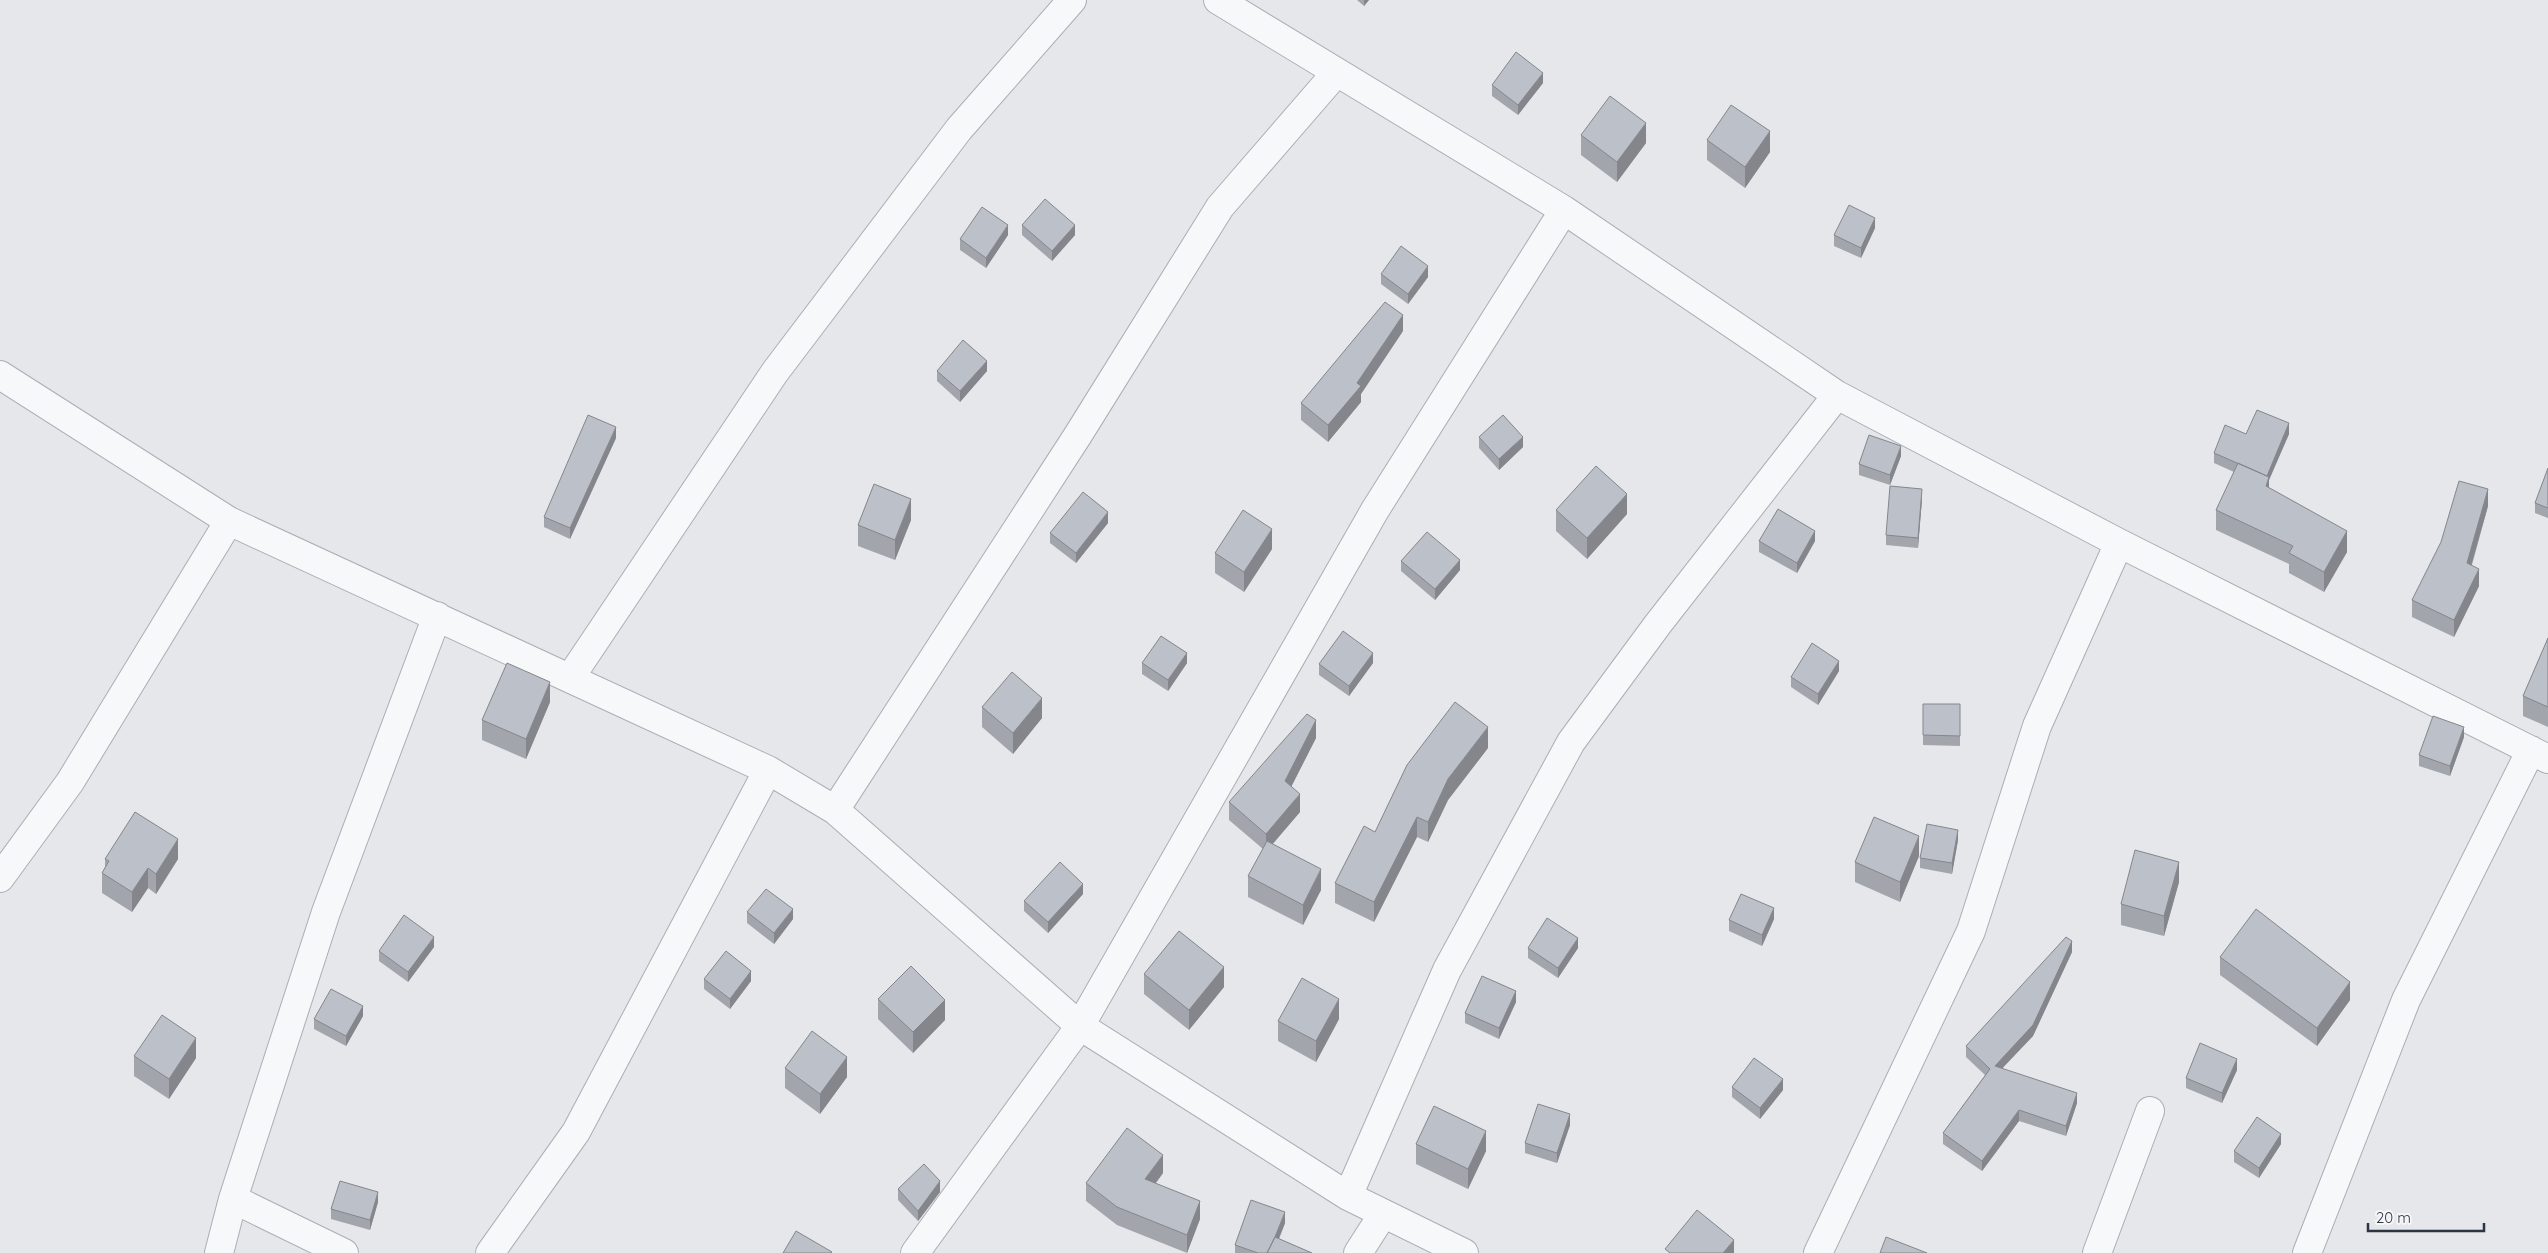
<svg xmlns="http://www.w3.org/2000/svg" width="2548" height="1253" font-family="Quicksand,sans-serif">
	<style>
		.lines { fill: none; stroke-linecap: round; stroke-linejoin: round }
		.minor-casing { stroke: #aaaeb5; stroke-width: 30 }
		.minor { stroke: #f7f8fa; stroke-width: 28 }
		.wall { fill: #a2a5ac }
		.shaded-wall { fill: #84868c }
		.building { fill: #bcc0c8; stroke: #84868c }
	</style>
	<rect width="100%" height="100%" fill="#e5e7eb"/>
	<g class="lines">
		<defs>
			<path id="minor" d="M 1218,0 L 1564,210 L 1837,395 L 2119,543 L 2548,759
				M 0,375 L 229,521 L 768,770 L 835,810 L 1080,1026 L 1348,1196 L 1464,1253
				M 570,678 L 775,372 L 959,129 L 1072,0
				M 835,810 L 1078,435 L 1220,207 L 1336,73
				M 0,878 L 70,782 L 229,521
				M 1348,1196 L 1447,970 L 1571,742 L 1658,624 L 1837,395
				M 233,1199 L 344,1253
				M 219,1253 L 233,1199 L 326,912 L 437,616
				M 490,1253 L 576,1132 L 768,770
				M 915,1253 L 1080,1026 L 1375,510 L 1564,210
				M 1358,1253 L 1383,1214
				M 1818,1253 L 1971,931 L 2037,726 L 2119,543
				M 2097,1253 L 2150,1111
				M 2307,1253 L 2406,1000 L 2531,750"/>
		</defs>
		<use href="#minor" class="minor-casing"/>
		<use href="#minor" class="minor"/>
	</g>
	<path class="wall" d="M 1357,0 L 1369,0 L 1364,6 Z
		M 1543,83 L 1518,115 L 1492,96 L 1492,85 Z
		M 1581,135 L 1646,143 L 1617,182 L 1581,155 Z
		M 1707,140 L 1770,152 L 1745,188 L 1707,160 Z
		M 1022,225 L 1075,235 L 1052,261 L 1022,235 Z
		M 1875,228 L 1861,258 L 1834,246 L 1834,235 Z
		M 1008,235 L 986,268 L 960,250 L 960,239 Z
		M 1381,274 L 1428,277 L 1408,304 L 1381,284 Z
		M 1403,331 L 1361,394 L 1361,402 L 1328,442 L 1301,420 L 1301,403 Z
		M 937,371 L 987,371 L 960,402 L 937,381 Z
		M 2246,434 L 2289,434 L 2269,480 L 2269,488 L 2347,552 L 2324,592 L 2289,573 L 2289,564 L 2216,530 L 2216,510 L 2234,472 L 2214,463 L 2214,453 Z
		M 1479,437 L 1523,447 L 1499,470 L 1479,448 Z
		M 616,438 L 570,539 L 544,527 L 544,517 Z
		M 1901,456 L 1890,485 L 1859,475 L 1859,464 Z
		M 2548,468 L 2548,518 L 2535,513 L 2535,503 Z
		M 1922,499 L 1918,548 L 1886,545 L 1886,535 Z
		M 2488,506 L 2472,565 L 2479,586 L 2454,637 L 2412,617 L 2412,600 Z
		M 1556,510 L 1627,514 L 1587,559 L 1556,531 Z
		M 911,520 L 895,560 L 858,546 L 858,525 Z
		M 1108,523 L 1076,563 L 1050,543 L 1050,533 Z
		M 1759,541 L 1815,541 L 1797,573 L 1759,552 Z
		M 1272,549 L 1244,592 L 1215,573 L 1215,553 Z
		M 1401,561 L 1460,570 L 1435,600 L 1401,571 Z
		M 2548,638 L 2548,727 L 2523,716 L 2523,696 Z
		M 1142,663 L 1187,663 L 1168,691 L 1142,674 Z
		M 1373,663 L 1349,696 L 1319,675 L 1319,664 Z
		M 1839,671 L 1818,705 L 1791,687 L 1791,677 Z
		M 550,702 L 526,759 L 482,740 L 482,720 Z
		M 1923,704 L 1960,704 L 1960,746 L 1923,745 Z
		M 982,707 L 1042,718 L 1013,754 L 982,727 Z
		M 2464,737 L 2450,776 L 2419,766 L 2419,755 Z
		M 1316,738 L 1291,787 L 1300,812 L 1272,844 L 1321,890 L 1303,925 L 1248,897 L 1248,876 L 1263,849 L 1229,820 L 1229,802 Z
		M 1488,748 L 1448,800 L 1428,842 L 1417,837 L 1374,922 L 1335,903 L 1335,883 L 1375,832 Z
		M 1958,840 L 1952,874 L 1920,868 L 1920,858 Z
		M 1919,856 L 1900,902 L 1855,882 L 1855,862 Z
		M 105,859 L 178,859 L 156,894 L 148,888 L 132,912 L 102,893 L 102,873 L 105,867 Z
		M 2179,882 L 2164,936 L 2121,925 L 2121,904 Z
		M 1083,894 L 1048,933 L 1024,911 L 1024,901 Z
		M 747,912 L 793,919 L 774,944 L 747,923 Z
		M 1774,919 L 1762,946 L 1729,931 L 1729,920 Z
		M 434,947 L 408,982 L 379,961 L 379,951 Z
		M 1528,948 L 1578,948 L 1558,978 L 1528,958 Z
		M 2072,952 L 2033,1036 L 2002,1068 L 2077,1103 L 2066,1136 L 2019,1121 L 1982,1171 L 1943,1144 L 1943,1133 L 1985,1075 L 1966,1057 L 1966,1046 Z
		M 2220,957 L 2350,1000 L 2317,1046 L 2220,975 Z
		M 1144,974 L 1224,987 L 1189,1030 L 1144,994 Z
		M 704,979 L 751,981 L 730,1009 L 704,989 Z
		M 878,999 L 945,1020 L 913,1053 L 878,1019 Z
		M 1516,1002 L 1499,1039 L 1465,1023 L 1465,1013 Z
		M 363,1016 L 346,1046 L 314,1029 L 314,1019 Z
		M 1339,1019 L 1316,1062 L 1278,1041 L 1278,1021 Z
		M 134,1056 L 196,1058 L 169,1099 L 134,1076 Z
		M 785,1068 L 847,1077 L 820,1114 L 785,1088 Z
		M 2237,1070 L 2222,1103 L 2186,1088 L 2186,1078 Z
		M 1732,1087 L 1783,1090 L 1760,1119 L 1732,1097 Z
		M 1570,1125 L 1557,1163 L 1525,1153 L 1525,1143 Z
		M 1416,1144 L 1486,1151 L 1468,1189 L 1416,1164 Z
		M 2281,1144 L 2259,1178 L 2234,1162 L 2234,1151 Z
		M 1163,1173 L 1156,1183 L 1200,1219 L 1187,1253 L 1117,1225 L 1086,1201 L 1086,1183 Z
		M 898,1189 L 940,1192 L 918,1221 L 898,1200 Z
		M 378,1202 L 370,1230 L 331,1219 L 331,1209 Z
		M 1285,1223 L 1279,1239 L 1312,1253 L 1235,1253 L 1235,1245 Z"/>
	<path class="shaded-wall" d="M 1364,0 L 1369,0 L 1364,6 Z
		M 1543,73 L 1543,83 L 1518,115 L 1518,105 Z
		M 1646,123 L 1646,143 L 1617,182 L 1617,162 Z
		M 1770,131 L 1770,152 L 1745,188 L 1745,167 Z
		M 1875,218 L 1875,228 L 1861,258 L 1861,248 Z
		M 1008,225 L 1008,235 L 986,268 L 986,258 Z
		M 1075,225 L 1075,235 L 1052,261 L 1052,251 Z
		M 1428,266 L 1428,277 L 1408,304 L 1408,294 Z
		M 1403,315 L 1403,331 L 1361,394 L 1361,402 L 1328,442 L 1328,425 Z
		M 987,361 L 987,371 L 960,402 L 960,391 Z
		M 2289,423 L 2289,434 L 2269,480 L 2269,498 L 2266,486 L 2267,476 Z
		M 616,427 L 616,438 L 570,539 L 570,528 Z
		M 1523,437 L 1523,447 L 1499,470 L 1499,459 Z
		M 1901,446 L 1901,456 L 1890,485 L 1890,475 Z
		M 1922,489 L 1922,499 L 1918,548 L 1918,538 Z
		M 2488,489 L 2488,506 L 2467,580 L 2467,563 Z
		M 1627,494 L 1627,514 L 1587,559 L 1587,538 Z
		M 911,499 L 911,520 L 895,560 L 895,540 Z
		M 1108,512 L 1108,523 L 1076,563 L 1076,553 Z
		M 1272,529 L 1272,549 L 1244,592 L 1244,572 Z
		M 1815,531 L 1815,541 L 1797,573 L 1797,563 Z
		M 2347,531 L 2347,552 L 2324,592 L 2324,572 Z
		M 1460,560 L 1460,570 L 1435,600 L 1435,589 Z
		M 2479,569 L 2479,586 L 2454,637 L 2454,620 Z
		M 1187,653 L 1187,663 L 1168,691 L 1168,680 Z
		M 1373,653 L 1373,663 L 1349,696 L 1349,686 Z
		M 1839,661 L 1839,671 L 1818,705 L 1818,694 Z
		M 550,682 L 550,702 L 526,759 L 526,739 Z
		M 1042,698 L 1042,718 L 1013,754 L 1013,733 Z
		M 1316,720 L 1316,738 L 1285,799 L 1285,781 Z
		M 1488,727 L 1488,748 L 1448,800 L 1428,842 L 1428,822 L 1448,779 Z
		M 2464,727 L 2464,737 L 2450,776 L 2450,766 Z
		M 1300,794 L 1300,812 L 1266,852 L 1266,834 Z
		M 1417,817 L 1417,837 L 1374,922 L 1374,902 Z
		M 1958,830 L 1958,840 L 1952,874 L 1952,863 Z
		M 1919,836 L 1919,856 L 1900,902 L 1900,882 Z
		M 178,839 L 178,859 L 156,894 L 156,874 Z
		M 2179,862 L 2179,882 L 2164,936 L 2164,916 Z
		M 148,868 L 148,888 L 132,912 L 132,892 Z
		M 1321,869 L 1321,890 L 1303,925 L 1303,905 Z
		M 1083,884 L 1083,894 L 1048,933 L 1048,922 Z
		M 1774,908 L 1774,919 L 1762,946 L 1762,935 Z
		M 793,909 L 793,919 L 774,944 L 774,933 Z
		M 434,937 L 434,947 L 408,982 L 408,972 Z
		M 1578,938 L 1578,948 L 1558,978 L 1558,968 Z
		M 2072,941 L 2072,952 L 2033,1036 L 1995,1076 L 1995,1066 Z
		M 1224,967 L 1224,987 L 1189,1030 L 1189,1010 Z
		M 751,971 L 751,981 L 730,1009 L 730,999 Z
		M 2350,982 L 2350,1000 L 2317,1046 L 2317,1028 Z
		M 1516,991 L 1516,1002 L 1499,1039 L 1499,1028 Z
		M 1339,999 L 1339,1019 L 1316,1062 L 1316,1041 Z
		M 945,1000 L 945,1020 L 913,1053 L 913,1032 Z
		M 363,1006 L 363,1016 L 346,1046 L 346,1036 Z
		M 196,1038 L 196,1058 L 169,1099 L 169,1079 Z
		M 847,1057 L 847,1077 L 820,1114 L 820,1094 Z
		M 2237,1059 L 2237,1070 L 2222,1103 L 2222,1093 Z
		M 1783,1079 L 1783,1090 L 1760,1119 L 1760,1108 Z
		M 2077,1093 L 2077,1103 L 2066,1136 L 2066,1126 Z
		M 2019,1110 L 2019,1121 L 1982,1171 L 1982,1161 Z
		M 1570,1114 L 1570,1125 L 1557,1163 L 1557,1153 Z
		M 1486,1131 L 1486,1151 L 1468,1189 L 1468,1169 Z
		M 2281,1134 L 2281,1144 L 2259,1178 L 2259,1168 Z
		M 1163,1155 L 1163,1173 L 1145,1197 L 1145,1179 Z
		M 940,1181 L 940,1192 L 918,1221 L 918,1211 Z
		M 378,1192 L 378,1202 L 370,1230 L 370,1220 Z
		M 1200,1201 L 1200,1219 L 1187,1253 L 1187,1235 Z
		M 1285,1212 L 1285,1223 L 1273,1253 L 1269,1253 Z
		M 1734,1240 L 1734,1253 L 1723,1253 Z"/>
	<path class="building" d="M 1516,52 L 1543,73 L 1518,105 L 1492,85 Z
		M 1610,96 L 1646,123 L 1617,162 L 1581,135 Z
		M 1731,105 L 1770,131 L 1745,167 L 1707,140 Z
		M 1045,199 L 1075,225 L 1052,251 L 1022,225 Z
		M 1849,205 L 1875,218 L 1861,248 L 1834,235 Z
		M 982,207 L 1008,225 L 986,258 L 960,239 Z
		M 1401,246 L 1428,266 L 1408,294 L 1381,274 Z
		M 1385,302 L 1403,315 L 1357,383 L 1361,386 L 1328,425 L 1301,403 Z
		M 963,340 L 987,361 L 960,391 L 937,371 Z
		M 2257,410 L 2289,423 L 2267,476 L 2214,453 L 2225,425 L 2246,434 Z
		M 588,415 L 616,427 L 570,528 L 544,517 Z
		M 1503,415 L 1523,437 L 1499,459 L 1479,437 Z
		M 1869,435 L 1901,446 L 1890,475 L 1859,464 Z
		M 2238,463 L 2269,477 L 2266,486 L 2347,531 L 2324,572 L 2289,553 L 2293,546 L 2216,510 Z
		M 1596,466 L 1627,494 L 1587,538 L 1556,510 Z
		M 2548,468 L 2548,508 L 2535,503 Z
		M 2459,481 L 2488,489 L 2467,563 L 2479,569 L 2454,620 L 2412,600 L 2441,542 Z
		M 874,484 L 911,499 L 895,540 L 858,525 Z
		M 1890,486 L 1922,489 L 1918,538 L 1886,535 Z
		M 1083,492 L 1108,512 L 1076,553 L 1050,533 Z
		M 1778,509 L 1815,531 L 1797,563 L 1759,541 Z
		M 1243,510 L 1272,529 L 1244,572 L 1215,553 Z
		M 1427,532 L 1460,560 L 1435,589 L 1401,561 Z
		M 1343,631 L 1373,653 L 1349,686 L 1319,664 Z
		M 1161,636 L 1187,653 L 1168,680 L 1142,663 Z
		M 2548,638 L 2548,707 L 2523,696 Z
		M 1812,643 L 1839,661 L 1818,694 L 1791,677 Z
		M 507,663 L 550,682 L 526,739 L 482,720 Z
		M 1012,672 L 1042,698 L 1013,733 L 982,707 Z
		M 1455,702 L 1488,727 L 1448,779 L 1428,822 L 1417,817 L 1374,902 L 1335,883 L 1364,826 L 1375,832 L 1407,765 Z
		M 1923,704 L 1960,704 L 1960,736 L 1923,735 Z
		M 1307,714 L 1316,720 L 1285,781 L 1300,794 L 1266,834 L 1229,802 Z
		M 2433,716 L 2464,727 L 2450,766 L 2419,755 Z
		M 135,812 L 178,839 L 156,874 L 148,868 L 132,892 L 102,873 L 109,861 L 105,859 Z
		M 1874,817 L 1919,836 L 1900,882 L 1855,862 Z
		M 1927,824 L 1958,830 L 1952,863 L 1920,858 Z
		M 1267,841 L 1321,869 L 1303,905 L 1248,876 Z
		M 2135,850 L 2179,862 L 2164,916 L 2121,904 Z
		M 1060,862 L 1083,884 L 1048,922 L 1024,901 Z
		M 766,889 L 793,909 L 774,933 L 747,912 Z
		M 1741,894 L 1774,908 L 1762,935 L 1729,920 Z
		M 2256,909 L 2350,982 L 2317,1028 L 2220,957 Z
		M 404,915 L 434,937 L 408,972 L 379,951 Z
		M 1547,918 L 1578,938 L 1558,968 L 1528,948 Z
		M 1179,931 L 1224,967 L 1189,1010 L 1144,974 Z
		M 2066,937 L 2072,941 L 2033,1025 L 1995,1066 L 2077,1093 L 2066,1126 L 2019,1110 L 1982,1161 L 1943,1133 L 1990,1069 L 1966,1046 Z
		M 726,951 L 751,971 L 730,999 L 704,979 Z
		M 911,966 L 945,1000 L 913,1032 L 878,999 Z
		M 1482,976 L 1516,991 L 1499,1028 L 1465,1013 Z
		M 1302,978 L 1339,999 L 1316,1041 L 1278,1021 Z
		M 331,989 L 363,1006 L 346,1036 L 314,1019 Z
		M 162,1015 L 196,1038 L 169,1079 L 134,1056 Z
		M 812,1031 L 847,1057 L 820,1094 L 785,1068 Z
		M 2200,1043 L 2237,1059 L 2222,1093 L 2186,1078 Z
		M 1754,1058 L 1783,1079 L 1760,1108 L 1732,1087 Z
		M 1538,1104 L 1570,1114 L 1557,1153 L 1525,1143 Z
		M 1434,1106 L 1486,1131 L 1468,1169 L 1416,1144 Z
		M 2257,1117 L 2281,1134 L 2259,1168 L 2234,1151 Z
		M 1127,1128 L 1163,1155 L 1145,1179 L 1200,1201 L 1187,1235 L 1117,1207 L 1086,1183 Z
		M 924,1164 L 940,1181 L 918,1211 L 898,1189 Z
		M 340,1181 L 378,1192 L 370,1220 L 331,1209 Z
		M 1251,1200 L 1285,1212 L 1275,1237 L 1267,1253 L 1258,1253 L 1235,1245 Z
		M 1697,1210 L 1734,1240 L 1723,1253 L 1670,1253 L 1665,1249 Z
		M 796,1231 L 832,1252 L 831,1253 L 783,1253 Z
		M 1275,1237 L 1312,1253 L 1267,1253 Z
		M 1886,1237 L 1927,1253 L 1880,1253 Z"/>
	<path d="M2368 1223v8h116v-8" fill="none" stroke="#2d3542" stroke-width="2.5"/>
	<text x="2376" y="1223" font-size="15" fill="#2d3542" stroke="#f4f6f8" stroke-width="4" paint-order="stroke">20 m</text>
</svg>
